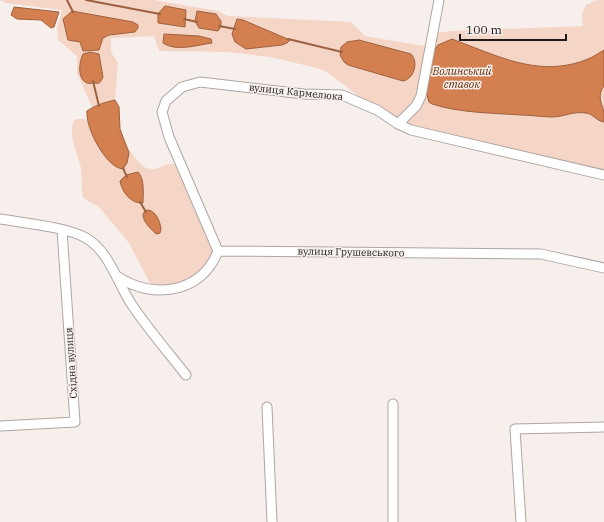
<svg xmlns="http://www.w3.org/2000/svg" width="604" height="522" font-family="'IBM Plex Serif',serif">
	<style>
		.green { fill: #f5d5c5 }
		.water { fill: #d47f4f; stroke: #9d613f }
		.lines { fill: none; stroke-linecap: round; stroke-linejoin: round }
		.stream { stroke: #9d613f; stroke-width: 2 }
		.minor-casing { stroke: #aea6a3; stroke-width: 11 }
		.minor { stroke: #fff; stroke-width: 9 }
		.labels { text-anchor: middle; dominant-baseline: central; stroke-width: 3; stroke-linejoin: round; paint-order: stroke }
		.street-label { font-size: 10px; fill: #1d1b19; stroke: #f7efeb }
		.water-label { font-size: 11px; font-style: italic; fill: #642d07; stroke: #f7efeb }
	</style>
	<rect width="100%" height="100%" fill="#f7efeb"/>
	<path class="green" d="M 0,0 L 153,0 L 218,11 L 228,16 L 351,22 L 365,36 L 424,46 L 432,33 L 452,31 L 583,26 L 582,14 L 586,5 L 597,0 L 604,0 L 604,175 L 411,130 L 377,110 L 327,72 L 317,68 L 270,57 L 227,52 L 159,51 L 154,36 L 111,38 L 111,52 L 118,63 L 115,100 L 108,101 L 92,107 L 77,73 L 77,56 L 58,40 L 57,28 L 62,10 L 5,3 Z
		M 76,119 L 84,119 L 88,122 L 115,162 L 128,150 L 123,139 C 129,148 135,160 143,166 C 156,176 167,159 175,165 C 190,176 209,231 218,251 L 214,260 L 179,288 L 151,285 L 129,243 L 99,207 L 86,200 L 83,197 C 81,187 82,178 81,168 C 79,157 65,129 76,119 Z"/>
	<path class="water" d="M 165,6 L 186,10 L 185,27 L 158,23 L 158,14 Z
		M 14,7 L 59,12 L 54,27 L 51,28 L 41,20 L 17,19 L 11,15 Z
		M 72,11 L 133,22 L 138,25 L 138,28 L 135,32 L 109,35 L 103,38 L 99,50 L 83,51 L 80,42 L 68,40 L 63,19 Z
		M 197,11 L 216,14 L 221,21 L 221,26 L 218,31 L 199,28 L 195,21 Z
		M 237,19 L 243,20 L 290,40 L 287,43 L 282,45 L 246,49 L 235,42 L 232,34 Z
		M 164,34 L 199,36 L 211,39 L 212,43 C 197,45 176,52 163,43 Z
		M 452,39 C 461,42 469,46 478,49 C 514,63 549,75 588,59 C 593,57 599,53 604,50 L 604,86 C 597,95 601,103 604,111 C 604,114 604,119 604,122 C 596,121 593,113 585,113 C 574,111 563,117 552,117 C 542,117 531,115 521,115 C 492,113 460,113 432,104 L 429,102 L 426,91 L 433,52 L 438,45 Z
		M 359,40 L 411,54 C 419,62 414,79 403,81 L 348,65 L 344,62 L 340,55 L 341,47 L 347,42 Z
		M 90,52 L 99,54 L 103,77 C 100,83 100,84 94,83 C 91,83 90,84 87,83 C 77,79 79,62 83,54 Z
		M 115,100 L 119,107 L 120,129 L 129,153 L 127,163 L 123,169 C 106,168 85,127 87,111 C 96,105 105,102 115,100 Z
		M 138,172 C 145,179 143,194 143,203 C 131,204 122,192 120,181 L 126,175 Z
		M 148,210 C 156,211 160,221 161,229 L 160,233 L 156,234 C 150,228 143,222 143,214 L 145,211 Z"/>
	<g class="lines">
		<path class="stream" d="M 67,0 L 73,12
			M 86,0 L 160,14
			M 184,19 L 197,22
			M 219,26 L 235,29
			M 288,39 L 342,52
			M 93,81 L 99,106
			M 123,168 L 127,177
			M 140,202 L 146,212"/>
		<defs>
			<path id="minor" d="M 398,124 L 416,106 L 421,96 L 439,0
				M 0,219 C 23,223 67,227 86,238 C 110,252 117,283 132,305 C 148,329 168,352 186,375
				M 218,251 L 169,137 L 162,112 L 166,101 L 182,87 L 200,82 L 304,94 L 342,95 L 377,110 L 398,124 L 411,130 L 604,175
				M 117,276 C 151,300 202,294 218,251 L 541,254 L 604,268
				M 393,404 L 393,522
				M 267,407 L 272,522
				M 0,426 L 75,422 L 62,230
				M 521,522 L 515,429 L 604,427"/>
		</defs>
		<use href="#minor" class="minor-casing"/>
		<use href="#minor" class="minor"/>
	</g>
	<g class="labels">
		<g class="street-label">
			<text transform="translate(296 92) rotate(6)">вулиця Кармелюка</text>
			<text transform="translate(351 252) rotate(1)">вулиця Грушевського</text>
			<text transform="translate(71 363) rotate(-94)">Східна вулиця</text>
		</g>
		<g class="water-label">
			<text x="462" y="71">Волинський<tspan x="462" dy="13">ставок</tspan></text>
		</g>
	</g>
	<path d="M460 34v6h106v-6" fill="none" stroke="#1d1b19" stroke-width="2"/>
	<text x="466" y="34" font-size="12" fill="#1d1b19" stroke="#f7efeb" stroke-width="3" paint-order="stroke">100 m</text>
</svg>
